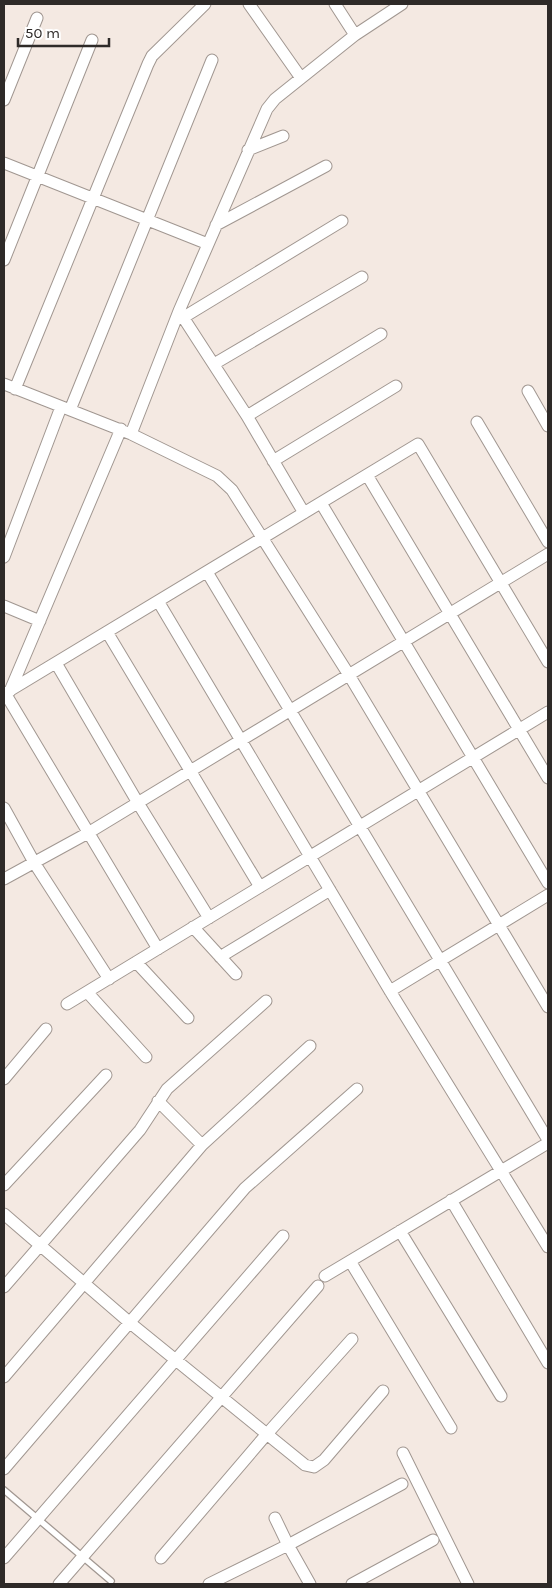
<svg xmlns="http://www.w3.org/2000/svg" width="552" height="1588" font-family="Karla,sans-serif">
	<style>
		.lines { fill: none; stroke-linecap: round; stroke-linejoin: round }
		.service-casing { stroke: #a19791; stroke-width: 8 }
		.minor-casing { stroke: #a19791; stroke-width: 13 }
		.service { stroke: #fff; stroke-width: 5.5 }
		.minor { stroke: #fff; stroke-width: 11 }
	</style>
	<rect width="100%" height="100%" fill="#f4e9e2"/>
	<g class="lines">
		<defs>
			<path id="service" d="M 4,1490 L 111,1581"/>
			<path id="minor" d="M 249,4 L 301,78
				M 335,4 L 355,35
				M 4,100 L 37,18
				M 248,150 L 283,136
				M 4,163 L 208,244
				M 216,225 L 326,166
				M 4,260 L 92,40
				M 179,311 L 247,416 L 304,513
				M 184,317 L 342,221
				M 214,364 L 362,277
				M 4,384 L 131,434 L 217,476 L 232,490 L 349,675 L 548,1007
				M 15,389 L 148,64 L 152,56 L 205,4
				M 528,391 L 548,426
				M 70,410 L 212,60
				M 247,416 L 381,334
				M 477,422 L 548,542
				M 131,434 L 179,311 L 267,109 L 275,99 L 355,35 L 402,4
				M 273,461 L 396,386
				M 367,475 L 548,778
				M 321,503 L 548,883
				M 4,557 L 61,407
				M 207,572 L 548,1140
				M 158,601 L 390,991 L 548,1247
				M 4,606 L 40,621
				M 107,632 L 260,887
				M 56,663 L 138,803 L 209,918
				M 10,691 L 121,429
				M 5,693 L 158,949
				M 4,694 L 418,444 L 548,662
				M 4,808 L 35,864 L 109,979
				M 4,879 L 88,833 L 548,554
				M 193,927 L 236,974
				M 220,957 L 330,890
				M 136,962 L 188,1018
				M 390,991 L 548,895
				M 87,992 L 146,1057
				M 67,1004 L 548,712
				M 4,1079 L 46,1029
				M 158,1101 L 202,1145
				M 4,1185 L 106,1075
				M 451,1200 L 548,1363
				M 4,1214 L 129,1322 L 305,1465 L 314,1467 L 324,1460 L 383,1391
				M 400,1231 L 501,1396
				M 350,1261 L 451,1428
				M 325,1276 L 548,1143
				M 4,1287 L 140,1130 L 167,1089 L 266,1001
				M 4,1377 L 202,1145 L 310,1046
				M 403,1453 L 468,1584
				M 4,1469 L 245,1188 L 357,1089
				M 4,1558 L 283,1236
				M 161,1558 L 266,1435 L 352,1339
				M 59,1584 L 318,1286
				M 209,1584 L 288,1545 L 275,1518
				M 310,1584 L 288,1545 L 402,1484
				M 352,1584 L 433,1540"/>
		</defs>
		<use href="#service" class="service-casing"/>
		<use href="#minor" class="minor-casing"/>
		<use href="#service" class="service"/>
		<use href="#minor" class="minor"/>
	</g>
	<rect width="552" height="1588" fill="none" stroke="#2e2a28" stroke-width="10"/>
	<path d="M18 38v8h91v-8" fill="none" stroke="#2e2a28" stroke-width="2.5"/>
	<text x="25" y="38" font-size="15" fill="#2e2a28" stroke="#ffffff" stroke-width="4" paint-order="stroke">50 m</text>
</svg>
